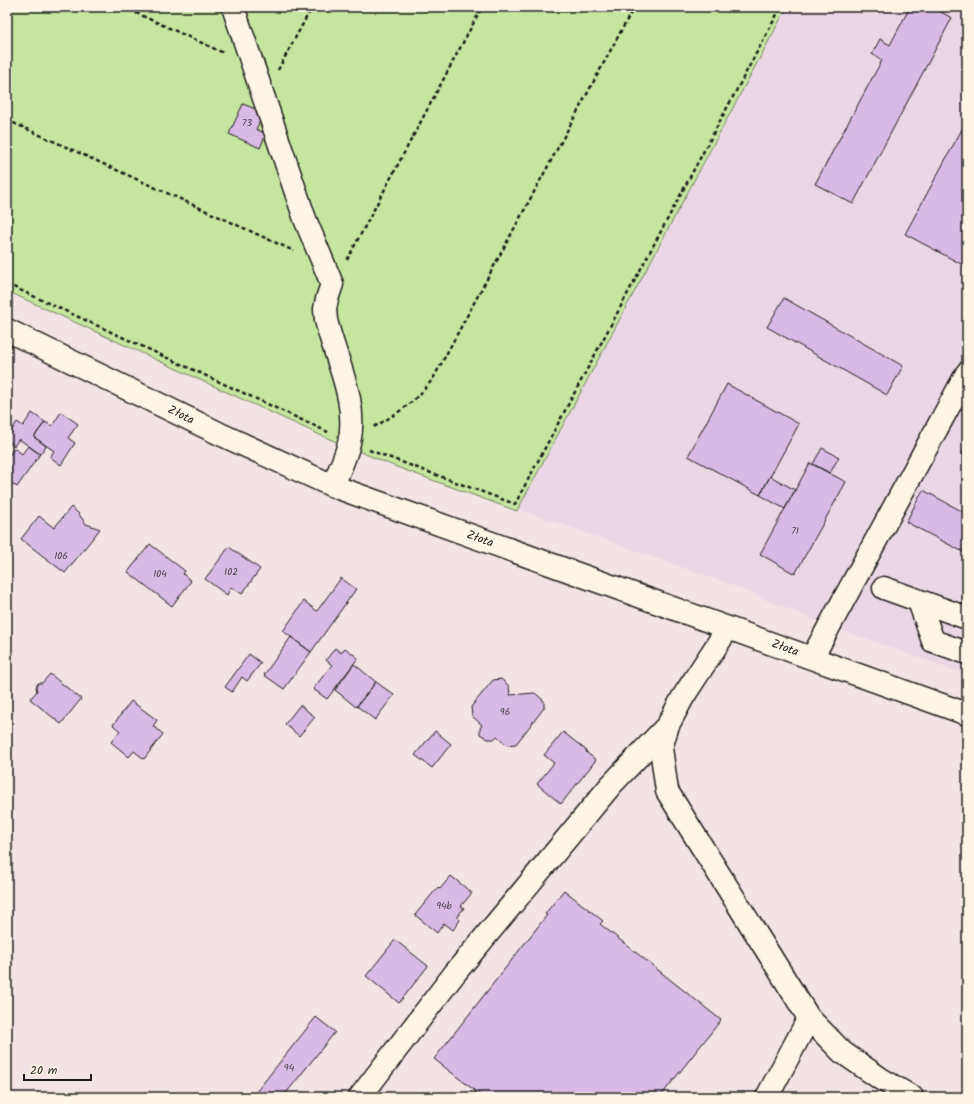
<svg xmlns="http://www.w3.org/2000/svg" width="974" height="1104" font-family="Kalam,sans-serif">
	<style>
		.built { fill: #ead7e5 }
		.green { fill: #c6e69f; stroke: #71815e }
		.building { fill: #d9bae6; stroke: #1c1c1c }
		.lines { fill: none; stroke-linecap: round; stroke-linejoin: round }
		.minor-casing { stroke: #1c1c1c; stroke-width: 25 }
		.path { stroke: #1c1c1c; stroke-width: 2.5; stroke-dasharray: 4 3; stroke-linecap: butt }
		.minor { stroke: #fcf5e5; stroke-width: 22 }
		.labels { text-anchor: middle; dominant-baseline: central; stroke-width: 3; stroke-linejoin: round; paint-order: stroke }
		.number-label { font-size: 10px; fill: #4b444e }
		.street-label { font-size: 12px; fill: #1c1c1c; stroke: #fcf5e5 }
	</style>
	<rect width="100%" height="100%" fill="#f2e3e5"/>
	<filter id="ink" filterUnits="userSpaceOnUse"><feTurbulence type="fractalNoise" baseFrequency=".025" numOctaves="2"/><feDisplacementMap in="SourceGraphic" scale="8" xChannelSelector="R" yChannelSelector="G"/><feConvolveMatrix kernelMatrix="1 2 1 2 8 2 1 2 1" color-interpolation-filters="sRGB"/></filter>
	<g filter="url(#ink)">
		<path class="built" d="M 787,7 L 967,7 L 967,675 L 816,621 L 732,585 L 518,509 Z"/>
		<path class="green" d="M 7,7 L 787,7 L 517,511 L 394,466 L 320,435 L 7,291 Z"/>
		<path class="building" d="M 910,7 L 932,7 L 952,18 L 853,204 L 815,184 L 882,60 L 872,54 L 880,39 L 890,45 Z
			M 243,104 L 258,110 L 256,114 L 262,117 L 256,129 L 266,134 L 260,148 L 229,134 Z
			M 967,120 L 967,259 L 963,265 L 905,234 Z
			M 784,298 L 903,366 L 887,395 L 767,327 Z
			M 727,384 L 799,424 L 760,495 L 688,456 Z
			M 61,412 L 78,424 L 68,438 L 75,443 L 61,465 L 50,457 L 54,451 L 34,437 L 45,422 L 52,426 Z
			M 32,413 L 45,422 L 34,437 L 46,446 L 40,454 L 19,439 L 14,446 L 7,440 L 7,437 L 17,422 L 23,426 Z
			M 967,445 L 967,457 L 962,454 Z
			M 28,446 L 40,454 L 17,487 L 7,481 L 7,474 L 10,469 L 7,467 L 8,463 L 7,459 L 14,448 L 22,454 Z
			M 822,448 L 839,457 L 830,473 L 813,464 Z
			M 810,463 L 846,482 L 795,574 L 760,554 Z
			M 770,476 L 795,490 L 785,509 L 760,495 Z
			M 923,490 L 967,514 L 967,554 L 906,522 Z
			M 71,507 L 78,513 L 86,524 L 100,529 L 65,573 L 21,539 L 39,516 L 54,528 Z
			M 150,544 L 185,571 L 183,574 L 191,581 L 172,606 L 128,572 Z
			M 229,547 L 260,569 L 242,594 L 231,587 L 227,595 L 205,579 Z
			M 341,578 L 356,589 L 311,652 L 283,631 L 304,601 L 317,611 Z
			M 291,637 L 311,652 L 284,689 L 264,675 Z
			M 335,648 L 341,653 L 345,648 L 358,658 L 327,699 L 313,689 L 332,665 L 326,660 Z
			M 249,654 L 261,663 L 247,681 L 242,677 L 232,692 L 225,687 Z
			M 354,664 L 376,682 L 356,707 L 335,690 Z
			M 50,674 L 81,699 L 61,724 L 30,699 L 37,691 L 36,687 L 38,683 L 42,683 Z
			M 501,679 L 509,686 L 510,695 L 535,693 L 544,701 L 544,708 L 516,744 L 507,745 L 497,736 L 494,739 L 488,739 L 480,734 L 480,728 L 482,725 L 472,716 L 471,707 L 493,680 Z
			M 376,682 L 394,695 L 375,720 L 357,706 Z
			M 131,701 L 157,720 L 153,726 L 163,734 L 144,759 L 134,751 L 129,757 L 111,742 L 120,731 L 113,725 Z
			M 300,705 L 315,717 L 299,736 L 285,724 Z
			M 435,731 L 451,744 L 432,768 L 415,755 Z
			M 563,732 L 587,751 L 586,752 L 596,760 L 561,804 L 537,784 L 554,763 L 544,755 Z
			M 451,876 L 472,893 L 461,906 L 464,908 L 457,917 L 460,920 L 453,930 L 444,923 L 437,933 L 415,915 L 438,887 L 440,889 Z
			M 564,890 L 603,921 L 600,924 L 721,1020 L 660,1097 L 483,1097 L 434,1059 L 547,915 L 545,914 Z
			M 395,940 L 428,966 L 399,1003 L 366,976 Z
			M 316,1017 L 335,1032 L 283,1097 L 252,1097 Z"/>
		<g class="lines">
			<defs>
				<path id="minor" d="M 233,7 L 305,219 L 332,284 L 327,299 L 325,309 L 326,320 C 335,359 359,402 349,443 C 346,457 338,472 333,486
					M 7,330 L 220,434 L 333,486 L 967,714
					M 884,588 L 967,618
					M 919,601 L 933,641 L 967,653
					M 728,628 L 683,697 L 668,725 L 661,748 L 667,791 L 809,1018 L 842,1052 L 881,1079 L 912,1097
					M 812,658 L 967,373
					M 360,1097 L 455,973 L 611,785 L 666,727
					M 767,1097 L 809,1018"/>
			</defs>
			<use href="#minor" class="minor-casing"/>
			<path class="path" d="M 123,7 L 224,53
				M 278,70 L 312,7
				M 7,120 L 294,251
				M 347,260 L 482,7
				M 7,284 L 328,432
				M 374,427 C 398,413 417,401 434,377 L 634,7
				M 369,450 L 515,504 L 781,7"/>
			<use href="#minor" class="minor"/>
		</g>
	</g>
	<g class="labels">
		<g class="number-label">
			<text x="247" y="123">73</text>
			<text x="795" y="531">71</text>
			<text x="61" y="556">106</text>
			<text x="231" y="572">102</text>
			<text x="160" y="574">104</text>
			<text x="505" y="712">96</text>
			<text x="444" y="906">94b</text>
			<text x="289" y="1068">94</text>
		</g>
		<g class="street-label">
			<text transform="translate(181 415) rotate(26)">Złota</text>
			<text transform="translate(480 539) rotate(20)">Złota</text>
			<text transform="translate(785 648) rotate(20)">Złota</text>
		</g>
	</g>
	<rect width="974" height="1104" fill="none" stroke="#fcf5e5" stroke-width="24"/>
	<rect x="12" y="12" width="950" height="1080" fill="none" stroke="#1c1c1c" stroke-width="1.5" filter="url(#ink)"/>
	<path d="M24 1074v6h67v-6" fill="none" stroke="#1c1c1c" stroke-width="2"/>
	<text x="30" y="1074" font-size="12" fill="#1c1c1c" stroke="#fcf5e5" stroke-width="3" paint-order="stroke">20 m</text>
</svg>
